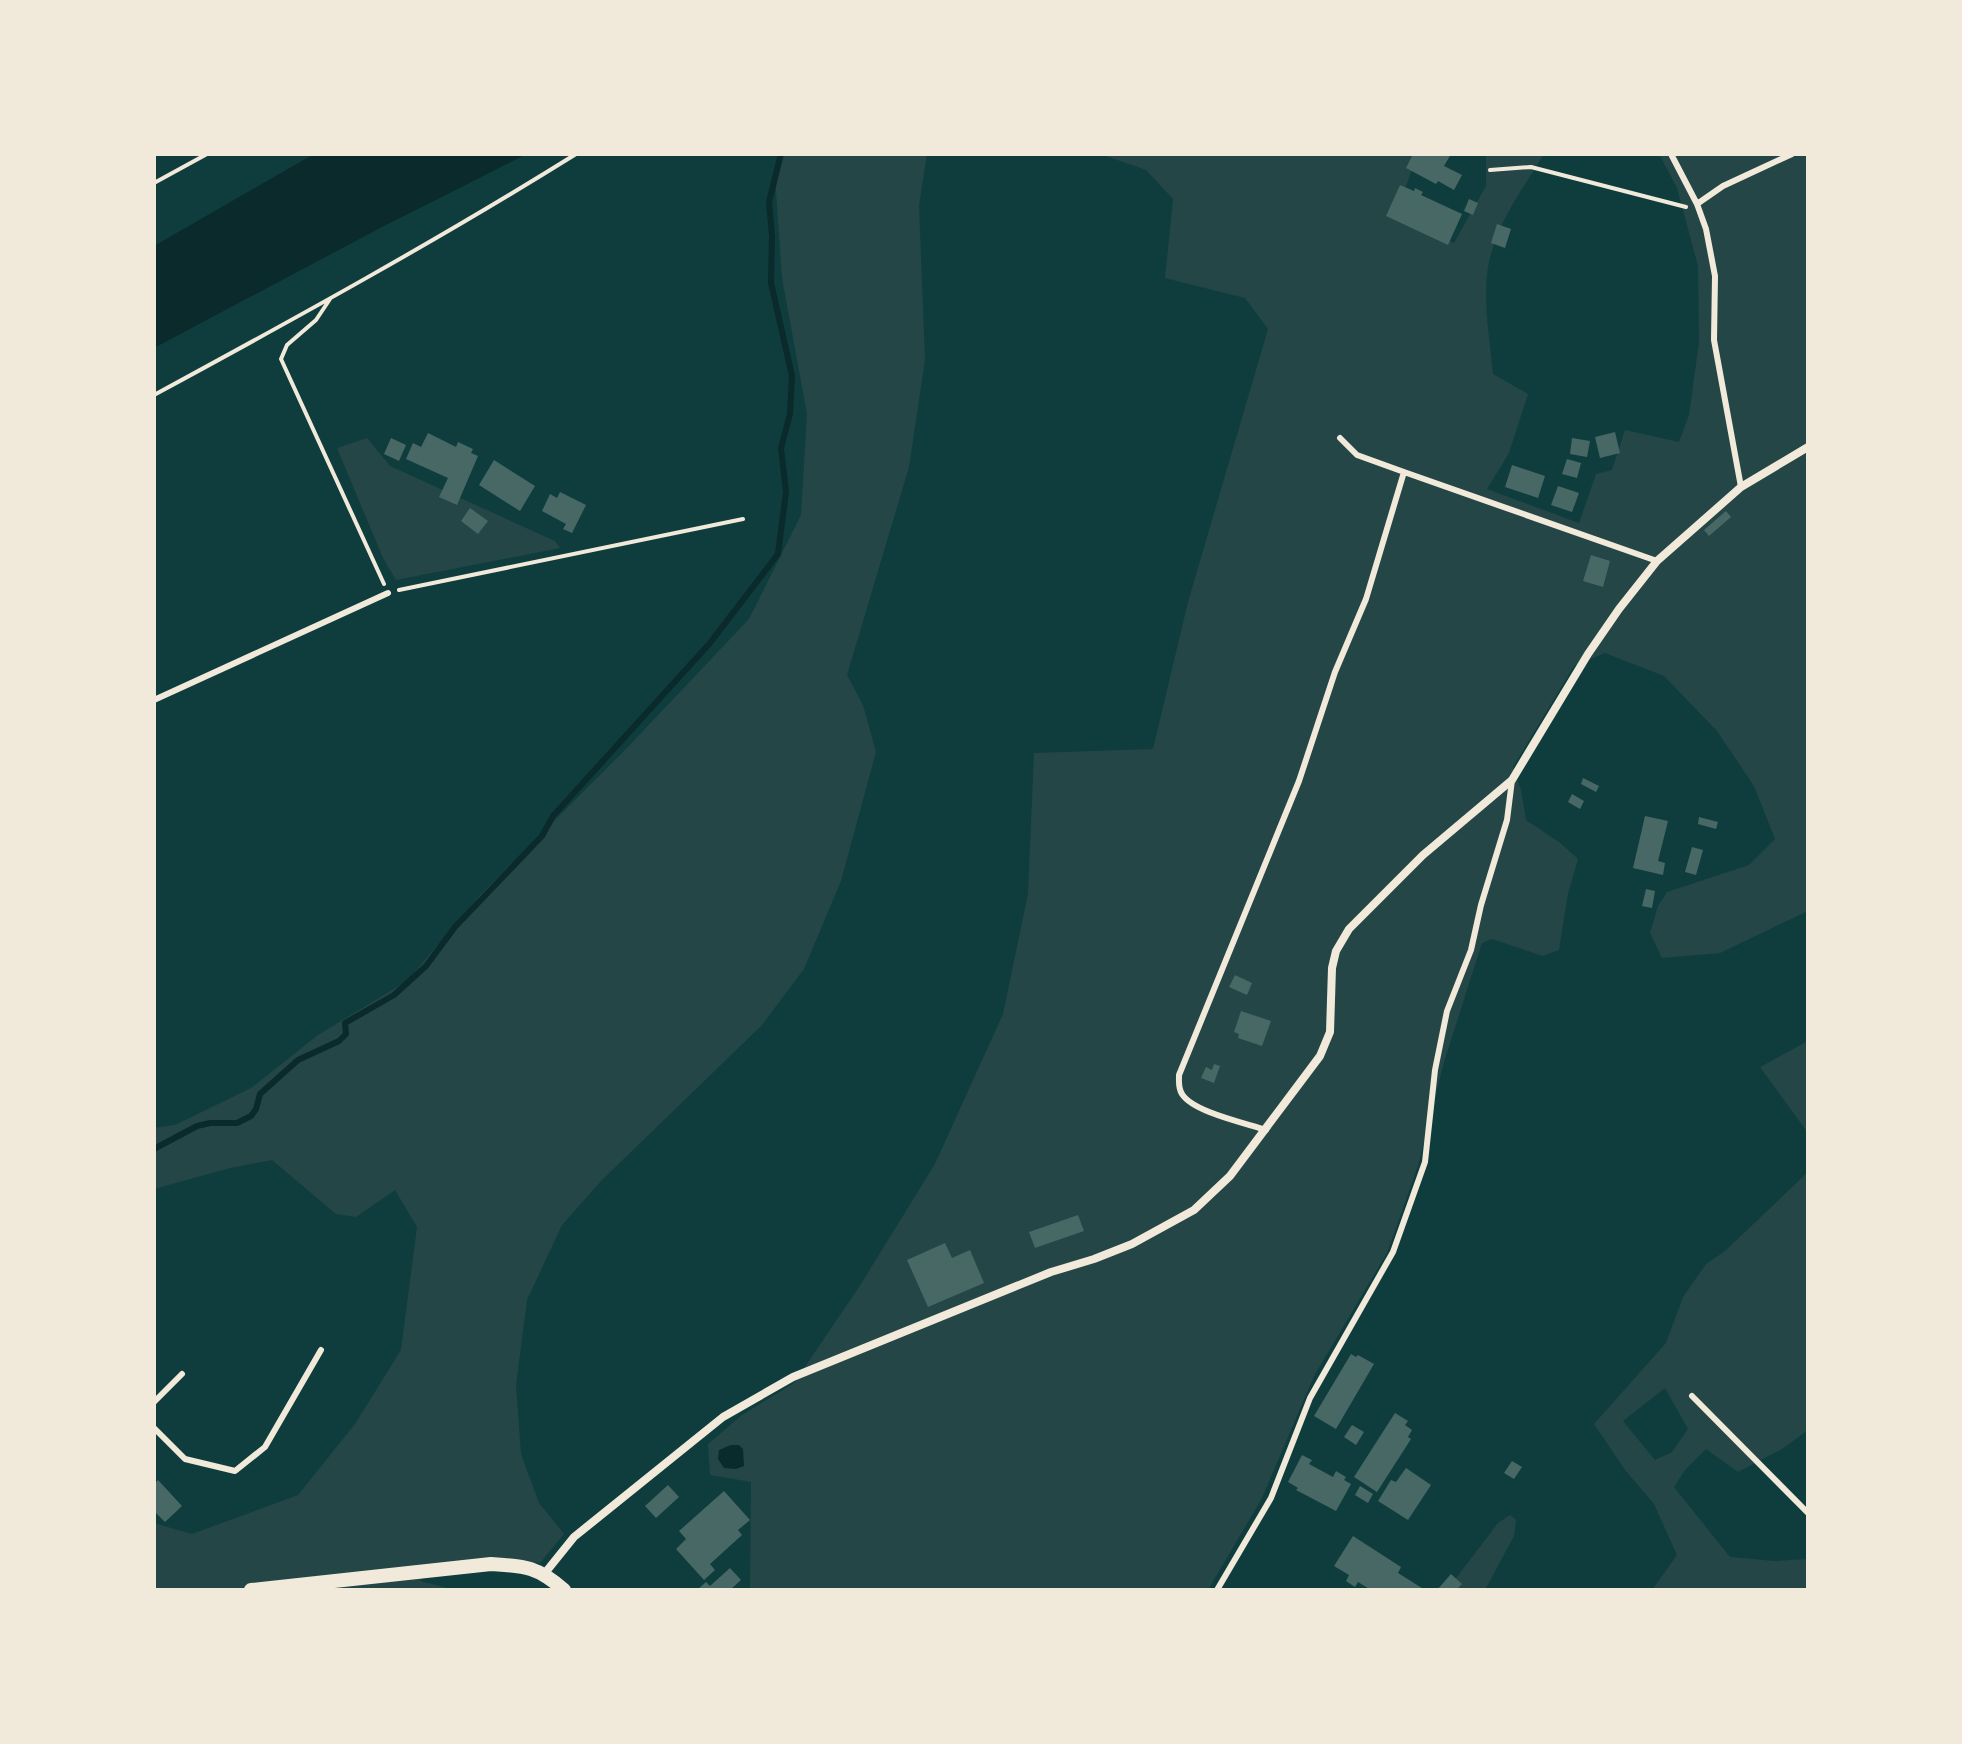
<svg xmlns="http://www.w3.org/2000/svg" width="1962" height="1744" font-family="Karla,sans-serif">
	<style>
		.green { fill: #244646; fill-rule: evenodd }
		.water { fill: #0a2a2b }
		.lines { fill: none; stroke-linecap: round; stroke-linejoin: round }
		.stream { stroke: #0a2a2b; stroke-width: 6 }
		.building { fill: #486865 }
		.path { stroke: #f1e9da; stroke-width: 4 }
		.service { stroke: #f1e9da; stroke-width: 6 }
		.minor { stroke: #f1e9da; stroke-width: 8 }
		.tertiary { stroke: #f1e9da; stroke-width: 14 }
	</style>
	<rect width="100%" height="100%" fill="#0f3d3e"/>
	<path class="green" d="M 778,154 L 927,154 L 919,205 L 925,360 L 909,467 L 847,675 L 863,705 L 876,752 L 841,881 L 804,969 L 762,1025 L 602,1180 L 562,1225 L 527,1300 L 516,1385 L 521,1454 L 539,1503 L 564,1534 L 540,1563 L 436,1564 L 420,1581 L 455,1590 L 511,1590 L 154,1590 L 154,1523 L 192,1534 L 298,1495 L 355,1424 L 401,1350 L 417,1227 L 395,1190 L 356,1217 L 336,1214 L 272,1160 L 230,1168 L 154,1189 L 154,1128 L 175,1125 L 251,1088 L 318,1035 L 407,981 L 481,894 L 626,749 L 749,619 L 801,515 L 807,414 L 782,278 L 775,177 Z
		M 1100,154 L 1418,154 L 1395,215 L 1454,243 L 1486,186 L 1486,154 L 1544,154 C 1524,187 1499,220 1490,258 C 1481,291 1490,340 1493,374 L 1528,394 L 1509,453 L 1487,489 L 1579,523 L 1596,474 L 1612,470 L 1625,430 L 1679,442 L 1689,415 L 1699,342 L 1698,266 L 1677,188 L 1659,154 L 1808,154 L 1808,911 L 1720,953 L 1662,958 L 1650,933 L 1658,906 L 1667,892 L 1749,865 L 1775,839 L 1754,786 L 1717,731 L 1664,676 L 1605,653 L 1574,666 L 1513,767 L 1521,790 L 1526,820 L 1559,842 L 1578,859 L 1568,893 L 1559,950 L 1543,956 L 1492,939 L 1482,943 L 1444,1062 L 1418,1166 L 1387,1253 L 1314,1376 L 1262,1498 L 1208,1590 L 750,1590 L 751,1482 L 710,1475 L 708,1444 L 742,1415 L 794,1383 L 859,1287 L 935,1164 L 1003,1014 L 1028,894 L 1034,753 L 1153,749 L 1188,602 L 1268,329 L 1245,298 L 1165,278 L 1173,199 L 1146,170 Z
		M 367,438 L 390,466 L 555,541 L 560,548 L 396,580 L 383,558 L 337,448 Z
		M 1808,1041 L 1808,1133 L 1760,1067 Z
		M 1808,1172 L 1808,1430 L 1782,1449 L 1738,1472 L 1706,1449 L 1685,1470 L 1674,1487 L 1730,1557 L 1774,1561 L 1808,1559 L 1808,1590 L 1652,1590 L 1677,1555 L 1654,1504 L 1625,1470 L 1594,1424 L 1666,1343 L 1683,1297 L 1706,1264 L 1725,1251 ZM 1665,1388 L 1688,1429 L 1672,1452 L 1655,1460 L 1623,1421 Z
		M 1510,1515 L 1516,1520 L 1514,1536 L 1485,1590 L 1447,1590 L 1498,1523 Z"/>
	<path class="water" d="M 314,154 L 527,154 L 382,227 L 154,348 L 154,246 Z
		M 731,1445 L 739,1445 L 743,1449 L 744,1466 L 736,1469 L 724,1468 L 718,1459 L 719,1450 Z"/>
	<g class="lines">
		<path class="stream" d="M 154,1149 L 197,1126 L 210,1123 L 237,1123 L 251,1116 L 256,1109 L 260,1094 L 298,1060 L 339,1041 L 346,1034 L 345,1023 L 394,995 L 426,966 L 455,927 L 542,836 L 553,816 L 710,643 L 778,554 L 786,492 L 781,448 L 790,414 L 792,376 L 771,283 L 772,236 L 769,202 L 781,154"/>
	</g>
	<path class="building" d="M 1413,154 L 1451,154 L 1444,166 L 1462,175 L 1454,190 L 1438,181 L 1436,184 L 1406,168 Z
		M 1400,185 L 1414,191 L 1415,188 L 1423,192 L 1421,195 L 1462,214 L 1448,245 L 1386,216 Z
		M 1469,199 L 1478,203 L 1473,215 L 1464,211 Z
		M 1497,224 L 1511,229 L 1505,248 L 1491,243 Z
		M 1615,432 L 1620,453 L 1600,458 L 1595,437 Z
		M 428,433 L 456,447 L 458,442 L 473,449 L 471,453 L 478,456 L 457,505 L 439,497 L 448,478 L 406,459 L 413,443 L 421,447 Z
		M 391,438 L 406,445 L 399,461 L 384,454 Z
		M 1572,438 L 1590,441 L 1587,457 L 1570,454 Z
		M 1567,459 L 1581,463 L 1577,478 L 1562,474 Z
		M 494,460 L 535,486 L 520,511 L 479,485 Z
		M 1512,465 L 1545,476 L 1538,498 L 1505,487 Z
		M 1558,486 L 1579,493 L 1572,512 L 1551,505 Z
		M 560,492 L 586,505 L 572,533 L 563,529 L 566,524 L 542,511 L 550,494 L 557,498 Z
		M 470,508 L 488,521 L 478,534 L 461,521 Z
		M 1726,511 L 1731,517 L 1709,536 L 1704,530 Z
		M 1591,555 L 1610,561 L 1603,587 L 1583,581 Z
		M 1583,778 L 1599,786 L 1596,792 L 1581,784 Z
		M 1572,794 L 1584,801 L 1580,809 L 1568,802 Z
		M 1645,816 L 1668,821 L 1658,861 L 1665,863 L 1663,875 L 1633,868 Z
		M 1699,817 L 1718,822 L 1716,829 L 1698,824 Z
		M 1692,847 L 1703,850 L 1696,875 L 1685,872 Z
		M 1646,889 L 1655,891 L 1652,908 L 1642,906 Z
		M 1235,975 L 1252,983 L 1247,995 L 1229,987 Z
		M 1241,1011 L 1271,1021 L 1262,1046 L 1238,1038 L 1239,1034 L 1234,1032 Z
		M 1214,1064 L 1220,1066 L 1214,1083 L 1201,1078 L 1206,1067 L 1212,1070 Z
		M 1078,1215 L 1084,1231 L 1035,1248 L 1029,1232 Z
		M 945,1243 L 952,1258 L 970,1250 L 984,1283 L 928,1307 L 907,1260 Z
		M 1351,1354 L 1356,1357 L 1358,1355 L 1374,1364 L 1336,1429 L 1314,1416 Z
		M 1395,1413 L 1408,1421 L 1405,1425 L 1412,1430 L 1408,1437 L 1411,1439 L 1377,1492 L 1354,1477 Z
		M 1352,1425 L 1364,1432 L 1356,1445 L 1344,1437 Z
		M 1302,1455 L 1312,1460 L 1309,1464 L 1333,1477 L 1336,1471 L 1346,1477 L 1344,1480 L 1351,1484 L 1336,1511 L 1296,1490 L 1298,1488 L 1288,1482 Z
		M 1512,1461 L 1522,1467 L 1514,1479 L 1504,1473 Z
		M 1406,1468 L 1431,1485 L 1408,1520 L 1378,1501 L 1391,1480 L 1396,1482 Z
		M 158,1480 L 182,1506 L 165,1522 L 154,1511 L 154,1484 Z
		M 668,1485 L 679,1497 L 656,1518 L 645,1506 Z
		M 1360,1486 L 1373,1494 L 1368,1503 L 1355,1495 Z
		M 724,1491 L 750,1520 L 738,1530 L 742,1535 L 710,1564 L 715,1570 L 704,1580 L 676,1549 L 686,1539 L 679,1531 Z
		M 1353,1536 L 1401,1567 L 1398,1573 L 1425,1590 L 1371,1590 L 1358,1582 L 1355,1587 L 1346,1581 L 1349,1575 L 1334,1566 Z
		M 730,1568 L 741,1580 L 730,1590 L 697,1590 L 706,1582 L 710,1586 Z
		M 1451,1574 L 1462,1584 L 1456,1590 L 1437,1590 Z"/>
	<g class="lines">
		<path class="path" d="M 1490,170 L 1531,167 L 1686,207
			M 154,183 L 207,154
			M 330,299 L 316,320 L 287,345 L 281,359 L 384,584
			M 154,395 C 296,318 438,240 576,154
			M 399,590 L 743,519"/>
		<path class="service" d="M 1671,154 L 1697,204 L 1706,229 L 1715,276 L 1714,340 L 1741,487
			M 1697,204 L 1723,186 L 1792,154
			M 1340,438 L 1357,455 L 1404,472
			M 154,700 L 388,593
			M 1266,1130 C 1245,1123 1193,1112 1182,1094 C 1178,1088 1179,1082 1179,1075 L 1299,781 L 1335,672 L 1366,599 L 1404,472 L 1657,561
			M 1692,1396 L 1808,1513
			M 154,1402 L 182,1374
			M 154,1428 L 185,1459 L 235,1471 L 265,1447 L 321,1350
			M 1217,1590 L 1271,1498 L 1310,1398 L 1393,1252 L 1425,1162 L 1435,1070 L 1447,1011 L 1471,950 L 1481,905 L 1507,820 L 1512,780"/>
		<path class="minor" d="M 545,1573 L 574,1537 L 723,1417 L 793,1377 L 1051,1272 L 1094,1259 L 1132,1244 L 1194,1210 L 1230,1176 L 1320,1056 L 1330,1032 L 1332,968 L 1336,951 L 1349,929 L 1423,855 L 1512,780 L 1588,654 L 1619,609 L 1657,561 L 1741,487 L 1808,447"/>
		<path class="tertiary" d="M 251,1590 L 491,1564 C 526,1566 538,1567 564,1590"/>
	</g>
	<rect width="1962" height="1744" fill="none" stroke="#f1e9da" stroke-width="312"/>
</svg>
